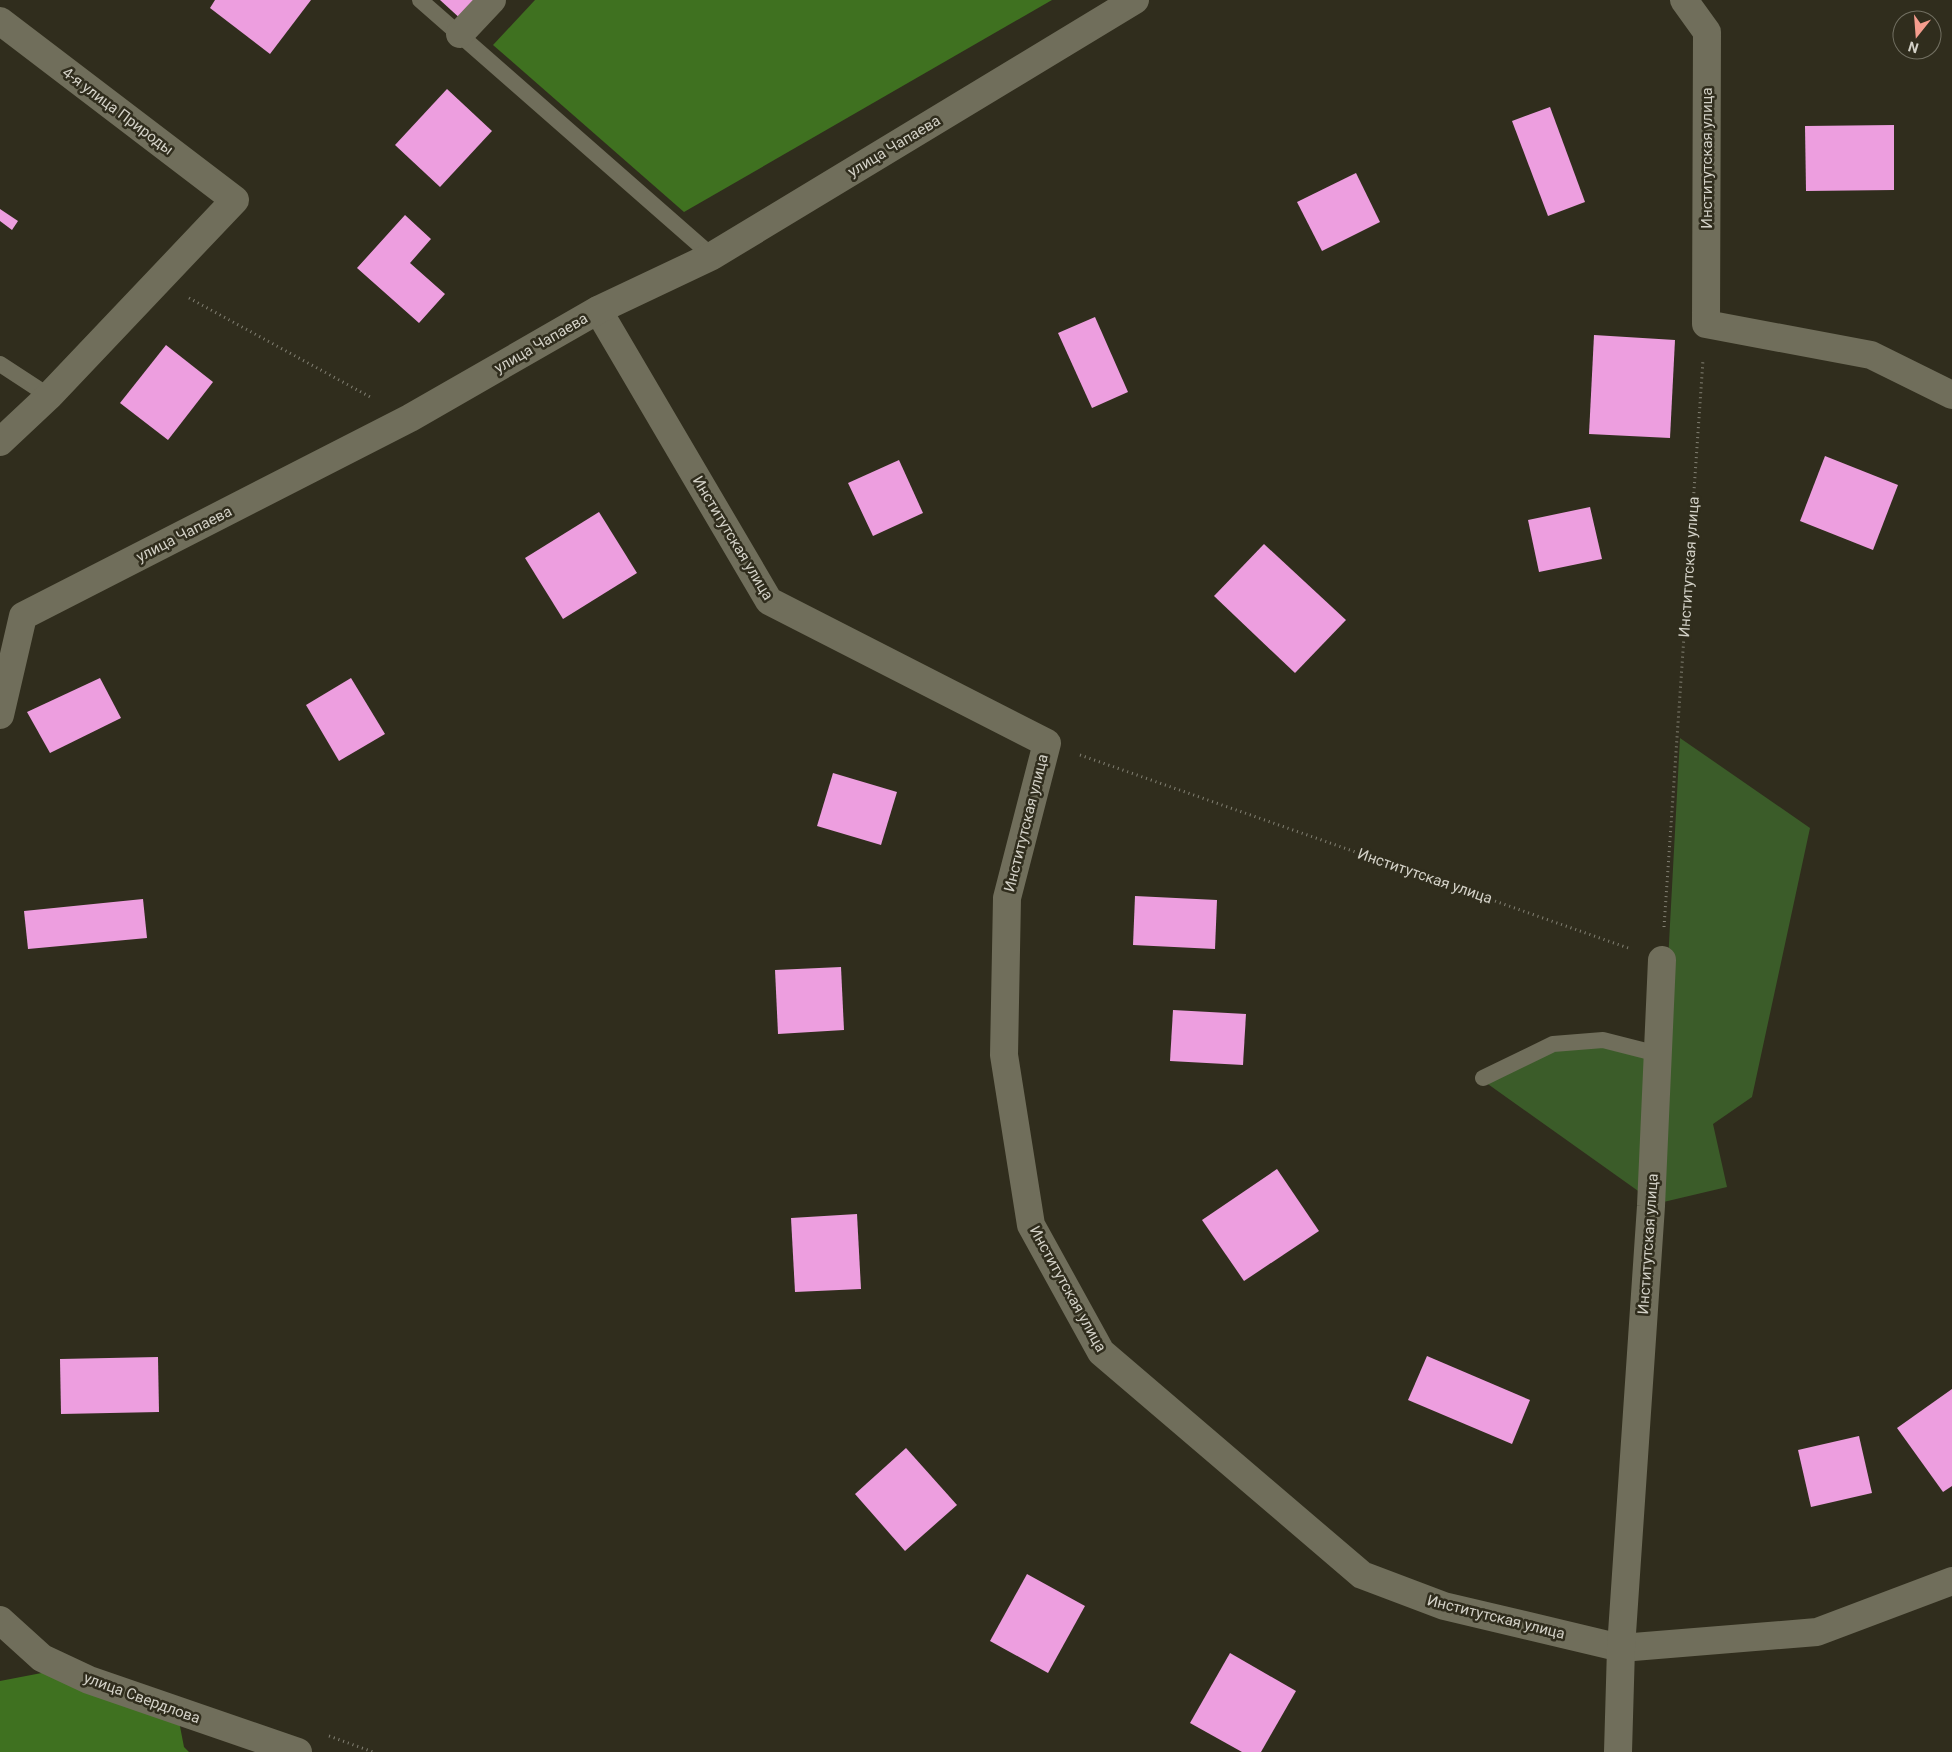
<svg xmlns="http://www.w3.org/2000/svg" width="1952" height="1752" viewBox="0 0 1952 1752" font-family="Roboto,sans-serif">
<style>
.green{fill:#3b5c29}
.forest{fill:#3f7120}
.building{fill:#ed9edf}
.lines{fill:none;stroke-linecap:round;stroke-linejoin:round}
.path{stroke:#838174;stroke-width:3;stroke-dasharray:1 4;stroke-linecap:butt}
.service{stroke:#706e5b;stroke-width:16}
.minor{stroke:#706e5b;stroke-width:28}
.tertiary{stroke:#706e5b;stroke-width:28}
.labels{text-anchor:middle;stroke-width:5;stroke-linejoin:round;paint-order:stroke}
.street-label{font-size:15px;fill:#d3d1c7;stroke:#302d1d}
</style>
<rect width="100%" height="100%" fill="#302d1d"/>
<g class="green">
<polygon points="1680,738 1810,828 1752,1097 1713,1124 1727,1187 1655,1204"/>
<polygon points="1604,1044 1654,1057 1648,1198 1485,1082 1551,1049"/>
</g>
<g class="forest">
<polygon points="535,0 1052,0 684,212 493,45"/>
<polygon points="78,1666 176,1706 184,1747 189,1752 0,1752 0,1681"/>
</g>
<g class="building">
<polygon points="215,0 311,0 270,54 210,8"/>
<polygon points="440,0 482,0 463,21"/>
<polygon points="447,89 492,131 440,187 395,145"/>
<polygon points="1550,107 1585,202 1548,216 1512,121"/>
<polygon points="1894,125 1894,190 1806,191 1805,126"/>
<polygon points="1356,173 1380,222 1322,251 1297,202"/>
<polygon points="0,209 18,221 12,230 0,221"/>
<polygon points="405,215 431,239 410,263 445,294 419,323 357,268"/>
<polygon points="1095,317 1128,392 1092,408 1058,333"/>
<polygon points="1594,335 1675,340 1670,438 1589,434"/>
<polygon points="166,345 213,382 168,440 120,403"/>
<polygon points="1825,456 1898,485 1873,550 1800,521"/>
<polygon points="899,460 923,513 873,536 848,483"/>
<polygon points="1590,507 1602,559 1539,572 1528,520"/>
<polygon points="599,512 637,573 563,619 525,558"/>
<polygon points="1264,544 1346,620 1295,673 1214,596"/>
<polygon points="100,678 121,718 50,753 27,712"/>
<polygon points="351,678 385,734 339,761 306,705"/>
<polygon points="833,773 897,792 881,845 817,826"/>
<polygon points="1135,896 1217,900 1215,949 1133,945"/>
<polygon points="143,899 147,938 28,949 24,911"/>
<polygon points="841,967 844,1030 778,1034 775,970"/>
<polygon points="1173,1010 1246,1014 1243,1065 1170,1061"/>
<polygon points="1277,1169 1319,1231 1244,1281 1202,1220"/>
<polygon points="857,1214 861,1289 795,1292 791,1218"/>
<polygon points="1427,1356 1530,1400 1512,1444 1408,1400"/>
<polygon points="158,1357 159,1412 61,1414 60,1359"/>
<polygon points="1952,1389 1952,1486 1943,1492 1897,1428"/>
<polygon points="1859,1436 1872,1493 1811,1507 1798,1450"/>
<polygon points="906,1448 957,1505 905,1551 855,1494"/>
<polygon points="1027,1574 1085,1606 1048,1673 990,1641"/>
<polygon points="1230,1653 1296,1691 1261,1752 1242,1752 1190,1723"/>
</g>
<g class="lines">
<g class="path">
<polyline points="189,298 372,398"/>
<polyline points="1080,755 1631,949"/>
<polyline points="1664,927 1703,360"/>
<polyline points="329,1736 373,1752"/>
</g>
<g class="service">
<polyline points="420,0 712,256"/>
<polyline points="0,364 49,396"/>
<polyline points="1483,1078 1553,1044 1603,1040 1658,1054"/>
</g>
<g class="minor">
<polyline points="1684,0 1707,32 1706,324 1871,355 1952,395"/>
<polyline points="0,21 235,200 49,396 0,442"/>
<polyline points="460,34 492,0"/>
<polyline points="598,310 769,601 1047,743 1007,898 1004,1055 1031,1225 1101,1352 1362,1575 1444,1606 1621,1648 1817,1632 1952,1581"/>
<polyline points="0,715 23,616 410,418 598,310 712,256 1135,0"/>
<polyline points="1618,1752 1621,1648 1651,1206 1662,960"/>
</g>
<polyline class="tertiary" points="0,1620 42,1658 89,1680 298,1752"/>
</g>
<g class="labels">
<g class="street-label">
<text transform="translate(118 111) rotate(37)" y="5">4-я улица Природы</text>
<text transform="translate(894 146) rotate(-31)" y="5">улица Чапаева</text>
<text transform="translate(1707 158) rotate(-90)" y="5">Институтская улица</text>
<text transform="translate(541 343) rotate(-30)" y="5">улица Чапаева</text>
<text transform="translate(184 534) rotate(-27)" y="5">улица Чапаева</text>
<text transform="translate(733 538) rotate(59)" y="5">Институтская улица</text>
<text transform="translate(1689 567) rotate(-86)" y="5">Институтская улица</text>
<text transform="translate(1026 823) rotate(-76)" y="5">Институтская улица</text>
<text transform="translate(1425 876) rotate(19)" y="5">Институтская улица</text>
<text transform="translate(1648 1244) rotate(-86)" y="5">Институтская улица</text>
<text transform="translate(1068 1289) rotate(61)" y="5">Институтская улица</text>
<text transform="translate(1496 1617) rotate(14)" y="5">Институтская улица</text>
<text transform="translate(142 1698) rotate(20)" y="5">улица Свердлова</text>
</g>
</g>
<g transform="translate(1917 35) rotate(197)"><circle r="24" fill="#302d1d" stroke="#716f61"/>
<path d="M0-4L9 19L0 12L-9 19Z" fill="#f59d8e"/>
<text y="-8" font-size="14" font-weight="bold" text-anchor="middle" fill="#d3d1c7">N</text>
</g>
</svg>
